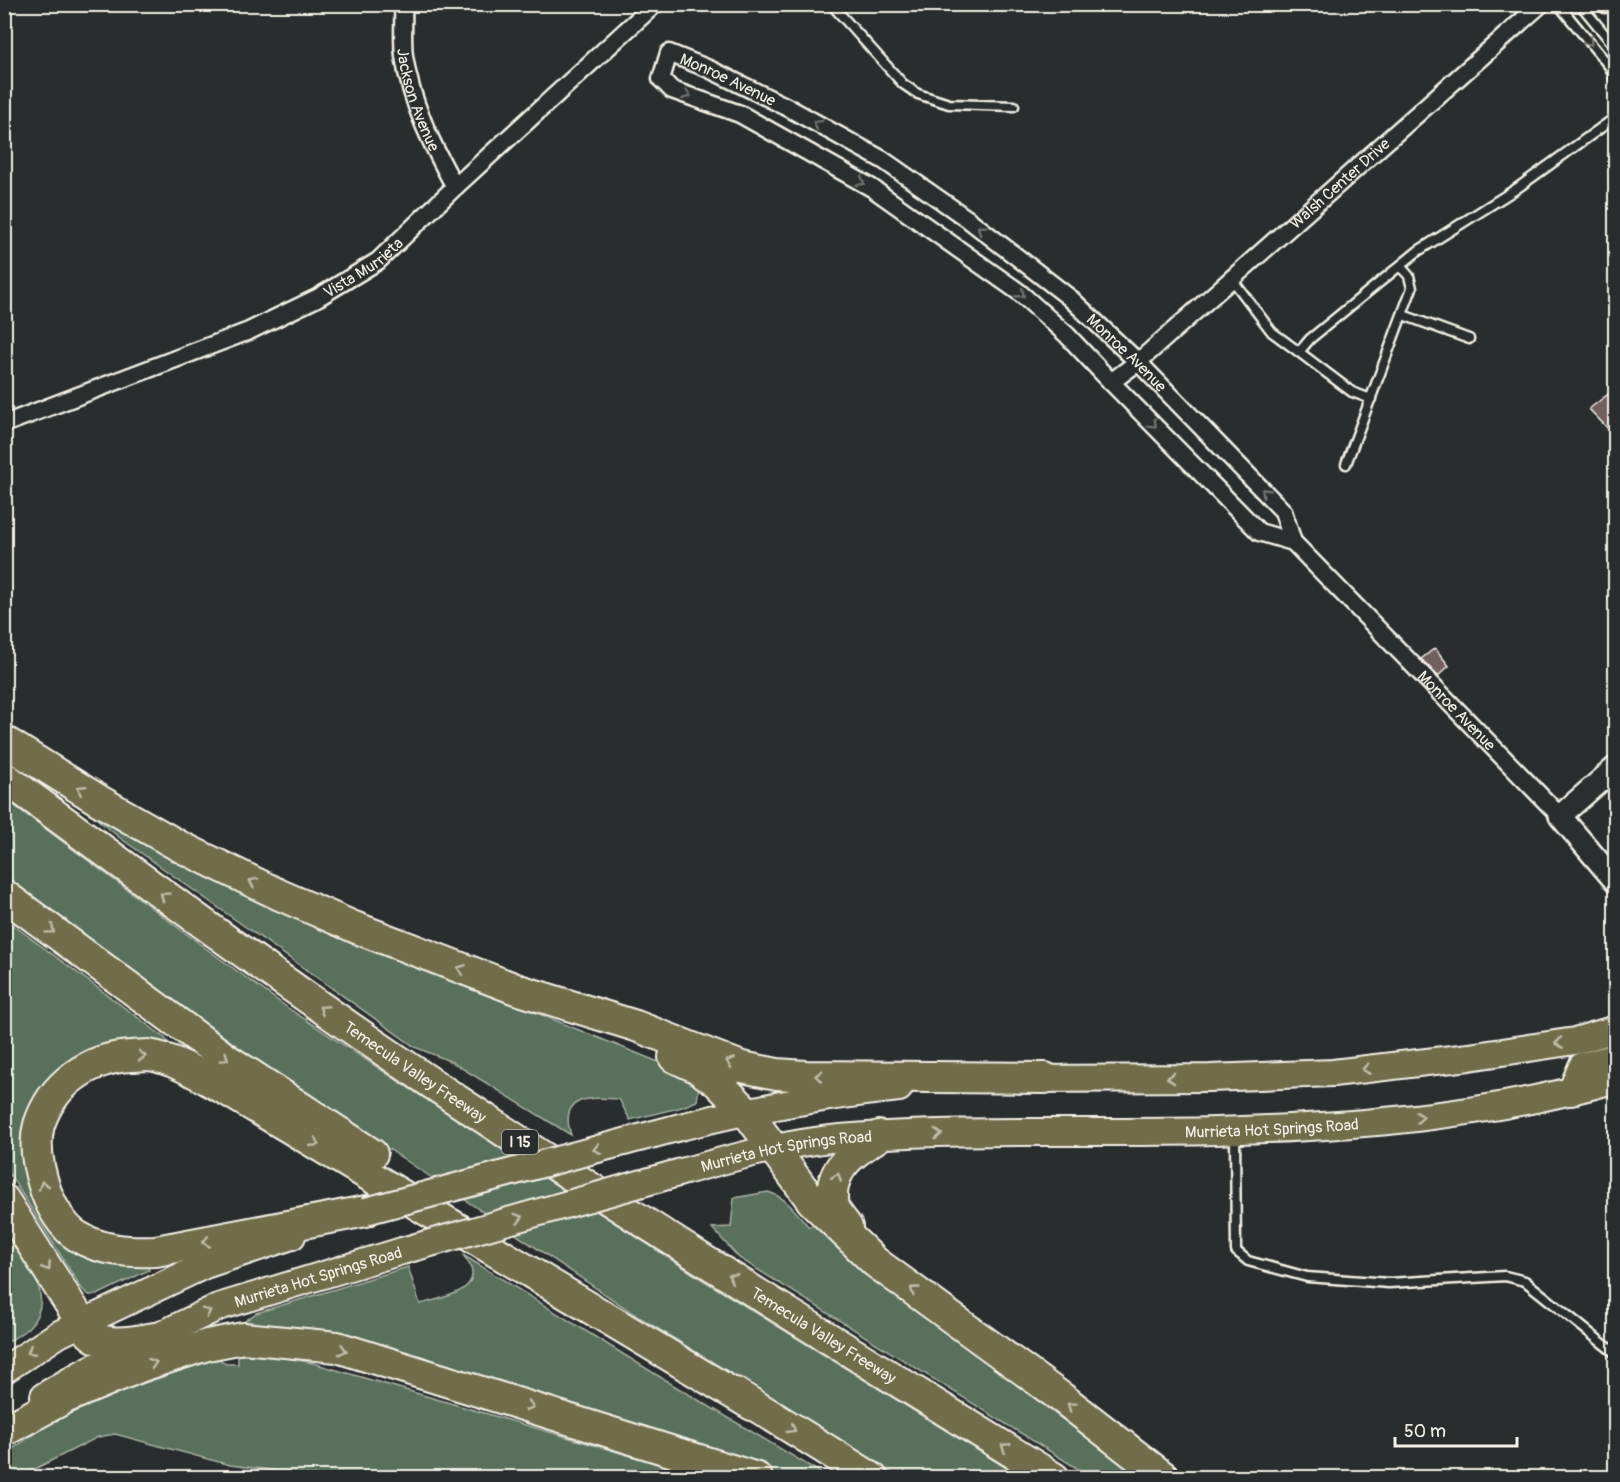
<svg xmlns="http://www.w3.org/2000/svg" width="1620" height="1482" viewBox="0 0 1620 1482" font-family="Pangolin,sans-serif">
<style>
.green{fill:#59705c;stroke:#a6b0a2;stroke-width:1.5}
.building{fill:#725f5f;stroke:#f4f1e8;stroke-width:1.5}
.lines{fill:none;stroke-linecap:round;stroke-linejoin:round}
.service-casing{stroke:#f4f1e8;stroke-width:13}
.minor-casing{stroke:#f4f1e8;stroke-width:21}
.tertiary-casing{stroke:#f4f1e8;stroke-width:26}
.primary-casing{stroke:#f4f1e8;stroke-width:30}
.motorway-casing{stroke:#f4f1e8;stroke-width:34}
.service{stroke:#2a2d2e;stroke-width:8}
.minor{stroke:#2a2d2e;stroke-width:16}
.tertiary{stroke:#2a2d2e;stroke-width:21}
.primary{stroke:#716d4b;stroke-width:26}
.motorway{stroke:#716d4b;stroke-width:30}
.primary-bridge-casing{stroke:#f4f1e8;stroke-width:30;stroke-linecap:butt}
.primary-bridge{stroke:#716d4b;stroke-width:26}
.oneway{stroke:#71726f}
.oneway2{stroke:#c0bca9}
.labels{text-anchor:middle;stroke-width:4.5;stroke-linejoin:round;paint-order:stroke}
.shield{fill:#2a2d2e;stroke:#b7b6b0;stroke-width:1.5}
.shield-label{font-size:15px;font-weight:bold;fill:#f4f1e8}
.street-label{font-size:16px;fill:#f4f1e8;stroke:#2a2d2e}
</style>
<rect width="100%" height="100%" fill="#2a2d2e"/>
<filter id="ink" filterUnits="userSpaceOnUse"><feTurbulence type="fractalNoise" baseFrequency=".0167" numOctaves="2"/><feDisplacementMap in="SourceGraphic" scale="12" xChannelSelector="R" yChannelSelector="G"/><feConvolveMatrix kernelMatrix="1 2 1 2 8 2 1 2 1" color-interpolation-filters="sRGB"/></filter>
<g filter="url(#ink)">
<g class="green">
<polygon points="4,798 204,947 288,1008 372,1064 698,1277 1021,1477 898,1477 636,1315 462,1198 266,1067 5,878"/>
<path d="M92,811L420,966L661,1063L699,1086L697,1101L682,1107L630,1120L619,1099C591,1097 558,1095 571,1135L452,1062L415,1047L120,838L92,815Z"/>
<polygon points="5,919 164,1037 168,1042 166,1047 75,1063 34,1190 145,1262 149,1270 97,1295 89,1295 82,1289 5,1167"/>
<path d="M768,1192C786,1197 796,1212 808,1226H818L838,1248L935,1324L1140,1477H1091L739,1258L712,1228L731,1227L734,1198Z"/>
<path d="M4,1230C23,1258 60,1296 28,1328C21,1334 12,1339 5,1344Z"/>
<path d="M463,1255L673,1385L828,1477H776L541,1404L237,1327L256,1313L408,1267L420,1304C444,1298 492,1289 463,1255Z"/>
<polygon points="238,1355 278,1356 313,1363 703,1477 326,1477 230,1465 115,1434 98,1437 19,1477 5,1477 4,1455 44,1427 84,1404 208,1361 220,1359 226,1364 238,1364"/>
</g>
<g class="building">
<polygon points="1616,388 1616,437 1589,409"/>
<polygon points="1435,648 1449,666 1438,676 1421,659"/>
</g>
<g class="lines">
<defs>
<g id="service">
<polyline points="831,4 903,84 918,94 949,104 1014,106"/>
<polyline points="1558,4 1610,67 1616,82"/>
<polyline points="1580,4 1616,48"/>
<polyline points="1605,8 1610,4"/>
<polyline points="1231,278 1272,332 1299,352 1310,339 1418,251 1516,189 1616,117"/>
<polyline points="1403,315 1469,339"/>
<polyline points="1299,352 1352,392 1371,399"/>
<polyline points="1346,464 1412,288 1409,276 1400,266"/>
<polyline points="1235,1134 1236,1251 1248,1261 1307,1277 1389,1283 1505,1276 1525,1281 1616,1354"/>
</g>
<g id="minor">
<path id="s1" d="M403,4C404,21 402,39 404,56C411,103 432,145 455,187"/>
<path id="s2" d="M1111,382L1138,362L1541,4"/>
<path id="s3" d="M4,424L249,331L317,298L378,261L455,187L655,4"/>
<path id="s4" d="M1293,542L1259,532L1111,382L1067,335L1019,292L872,188L740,114L672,90L661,79L669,53L709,69L787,107L883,160L969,220L1070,298L1138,362L1283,511L1293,542L1560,816"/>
</g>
<polyline id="tertiary" points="1616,767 1560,816 1616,882"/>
<g id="primary">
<polyline points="1026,1079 1210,1078 1333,1073 1469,1057 1575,1041 1616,1029"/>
<polyline points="1571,1092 1582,1066 1616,1057"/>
<path d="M654,1134C737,1111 813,1097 899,1088"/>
<path id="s5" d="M678,1173C731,1158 785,1143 840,1138C965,1128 1091,1134 1216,1131C1350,1127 1486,1117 1616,1079"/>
<polyline points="4,1370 59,1334 205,1265 292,1236"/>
<path id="s6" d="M44,1396L83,1373L218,1307L402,1251"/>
</g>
<g id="motorway">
<polyline points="4,741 100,801 179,846 280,895 354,927 516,989 636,1026 742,1067 777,1074 806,1076 1045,1078"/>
<path id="s7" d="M4,777C159,892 314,1006 475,1112C665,1239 860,1357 1054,1478"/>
<polyline points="4,895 228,1060 372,1154"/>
<polyline points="674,1057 696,1067 717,1082 746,1111 812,1201 875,1262 1062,1398 1165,1478"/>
<path d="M4,1200L82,1323C85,1327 88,1332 92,1335C108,1348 136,1341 154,1338"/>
<path d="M366,1211L156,1251C129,1252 101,1251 77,1236C63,1227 52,1208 46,1192C39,1171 33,1147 39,1125C52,1084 89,1058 131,1056C137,1056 143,1055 149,1055C176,1059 204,1078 228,1091L752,1405"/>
<path d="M847,1227C843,1221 836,1214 833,1207C832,1203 832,1197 832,1193C834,1164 857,1150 879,1136"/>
<polyline points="735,1393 872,1478"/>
<polyline points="4,1431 65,1398 142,1366 207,1345 243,1338 337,1347 757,1478"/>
</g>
</defs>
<use href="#service" class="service-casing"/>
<use href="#minor" class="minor-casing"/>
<use href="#tertiary" class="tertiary-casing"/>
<use href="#primary" class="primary-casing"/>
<use href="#motorway" class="motorway-casing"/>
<use href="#service" class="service"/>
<use href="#minor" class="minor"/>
<use href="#tertiary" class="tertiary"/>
<use href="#primary" class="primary"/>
<use href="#motorway" class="motorway"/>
<defs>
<g id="primary-bridge">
<polyline points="366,1211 654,1134"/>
<polyline points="402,1251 678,1173"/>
</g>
</defs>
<use href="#primary-bridge" class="primary-bridge-casing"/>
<use href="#primary-bridge" class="primary-bridge"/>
</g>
<defs><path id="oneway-chevron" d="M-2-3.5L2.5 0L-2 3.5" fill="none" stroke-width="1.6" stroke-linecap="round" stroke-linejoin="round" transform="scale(1.5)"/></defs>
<g class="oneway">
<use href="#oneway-chevron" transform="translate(1589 42) rotate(50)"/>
<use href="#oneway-chevron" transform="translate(687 95) rotate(20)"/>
<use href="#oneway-chevron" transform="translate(817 124) rotate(-151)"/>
<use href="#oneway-chevron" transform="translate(861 182) rotate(29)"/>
<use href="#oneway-chevron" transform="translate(981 229) rotate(-143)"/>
<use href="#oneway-chevron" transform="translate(1021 294) rotate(39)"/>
<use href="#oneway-chevron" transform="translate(1153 424) rotate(45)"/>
<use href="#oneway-chevron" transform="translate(1265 492) rotate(-134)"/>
</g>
<g class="oneway2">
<use href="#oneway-chevron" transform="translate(81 789) rotate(-148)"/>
<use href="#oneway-chevron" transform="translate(253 882) rotate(-154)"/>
<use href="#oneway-chevron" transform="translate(164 896) rotate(-143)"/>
<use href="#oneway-chevron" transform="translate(51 930) rotate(37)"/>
<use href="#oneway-chevron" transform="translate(461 969) rotate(-160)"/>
<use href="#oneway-chevron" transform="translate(323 1009) rotate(-146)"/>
<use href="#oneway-chevron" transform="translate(1559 1043) rotate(171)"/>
<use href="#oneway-chevron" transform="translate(142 1056) rotate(1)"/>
<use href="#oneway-chevron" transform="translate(225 1058) rotate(35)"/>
<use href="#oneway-chevron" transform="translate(730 1062) rotate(-159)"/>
<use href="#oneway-chevron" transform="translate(1366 1069) rotate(173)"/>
<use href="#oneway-chevron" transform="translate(819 1076) rotate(-179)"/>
<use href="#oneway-chevron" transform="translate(1171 1078) rotate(180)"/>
<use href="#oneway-chevron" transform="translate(1420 1117) rotate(-7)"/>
<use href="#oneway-chevron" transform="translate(938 1134) rotate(-2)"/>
<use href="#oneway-chevron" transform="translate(315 1143) rotate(31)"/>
<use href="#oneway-chevron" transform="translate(597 1149) rotate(165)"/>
<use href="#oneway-chevron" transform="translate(837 1177) rotate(-69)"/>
<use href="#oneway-chevron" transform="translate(43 1185) rotate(-109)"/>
<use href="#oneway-chevron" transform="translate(519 1218) rotate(-16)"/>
<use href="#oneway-chevron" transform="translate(206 1242) rotate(169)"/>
<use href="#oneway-chevron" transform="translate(47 1267) rotate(58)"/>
<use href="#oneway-chevron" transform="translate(732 1277) rotate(-148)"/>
<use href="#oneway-chevron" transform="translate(914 1290) rotate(-144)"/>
<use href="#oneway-chevron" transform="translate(207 1312) rotate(-26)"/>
<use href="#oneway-chevron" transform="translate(343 1350) rotate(15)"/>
<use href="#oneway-chevron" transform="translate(31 1351) rotate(148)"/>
<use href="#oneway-chevron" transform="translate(153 1363) rotate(-18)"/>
<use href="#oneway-chevron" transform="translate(530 1406) rotate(17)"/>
<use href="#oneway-chevron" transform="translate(1071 1406) rotate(-143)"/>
<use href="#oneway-chevron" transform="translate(792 1429) rotate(31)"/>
<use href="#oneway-chevron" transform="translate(1005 1447) rotate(-148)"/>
</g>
</g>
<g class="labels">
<rect class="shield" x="502" y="1130" width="36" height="24" rx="4.5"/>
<g class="shield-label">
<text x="520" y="1147">I 15</text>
</g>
<g class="street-label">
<text dy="6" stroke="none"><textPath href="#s4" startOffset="886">Monroe Avenue</textPath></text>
<text dy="6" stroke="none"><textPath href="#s1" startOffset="98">Jackson Avenue</textPath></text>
<text dy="6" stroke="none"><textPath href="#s2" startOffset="303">Walsh Center Drive</textPath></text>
<text dy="6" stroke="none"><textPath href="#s3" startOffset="393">Vista Murrieta</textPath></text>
<text dy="6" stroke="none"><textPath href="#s4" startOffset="1372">Monroe Avenue</textPath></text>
<text dy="6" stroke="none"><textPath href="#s4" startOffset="1862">Monroe Avenue</textPath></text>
<text dy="6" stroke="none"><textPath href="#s7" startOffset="506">Temecula Valley Freeway</textPath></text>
<text dy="6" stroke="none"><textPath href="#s5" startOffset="598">Murrieta Hot Springs Road</textPath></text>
<text dy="6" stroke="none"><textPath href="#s5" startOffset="111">Murrieta Hot Springs Road</textPath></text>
<text dy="6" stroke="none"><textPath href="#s6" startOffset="300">Murrieta Hot Springs Road</textPath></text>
<text dy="6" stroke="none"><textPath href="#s7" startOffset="992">Temecula Valley Freeway</textPath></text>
</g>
</g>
<rect width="1620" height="1482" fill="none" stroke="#2a2d2e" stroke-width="24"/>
<rect x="12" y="12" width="1596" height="1458" fill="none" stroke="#f4f1e8" stroke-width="2" filter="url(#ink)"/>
<path d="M1395 1437v9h122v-9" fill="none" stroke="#f4f1e8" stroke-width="3"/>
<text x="1404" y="1437" font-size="18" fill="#f4f1e8" stroke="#2a2d2e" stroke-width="4.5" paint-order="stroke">50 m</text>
</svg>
